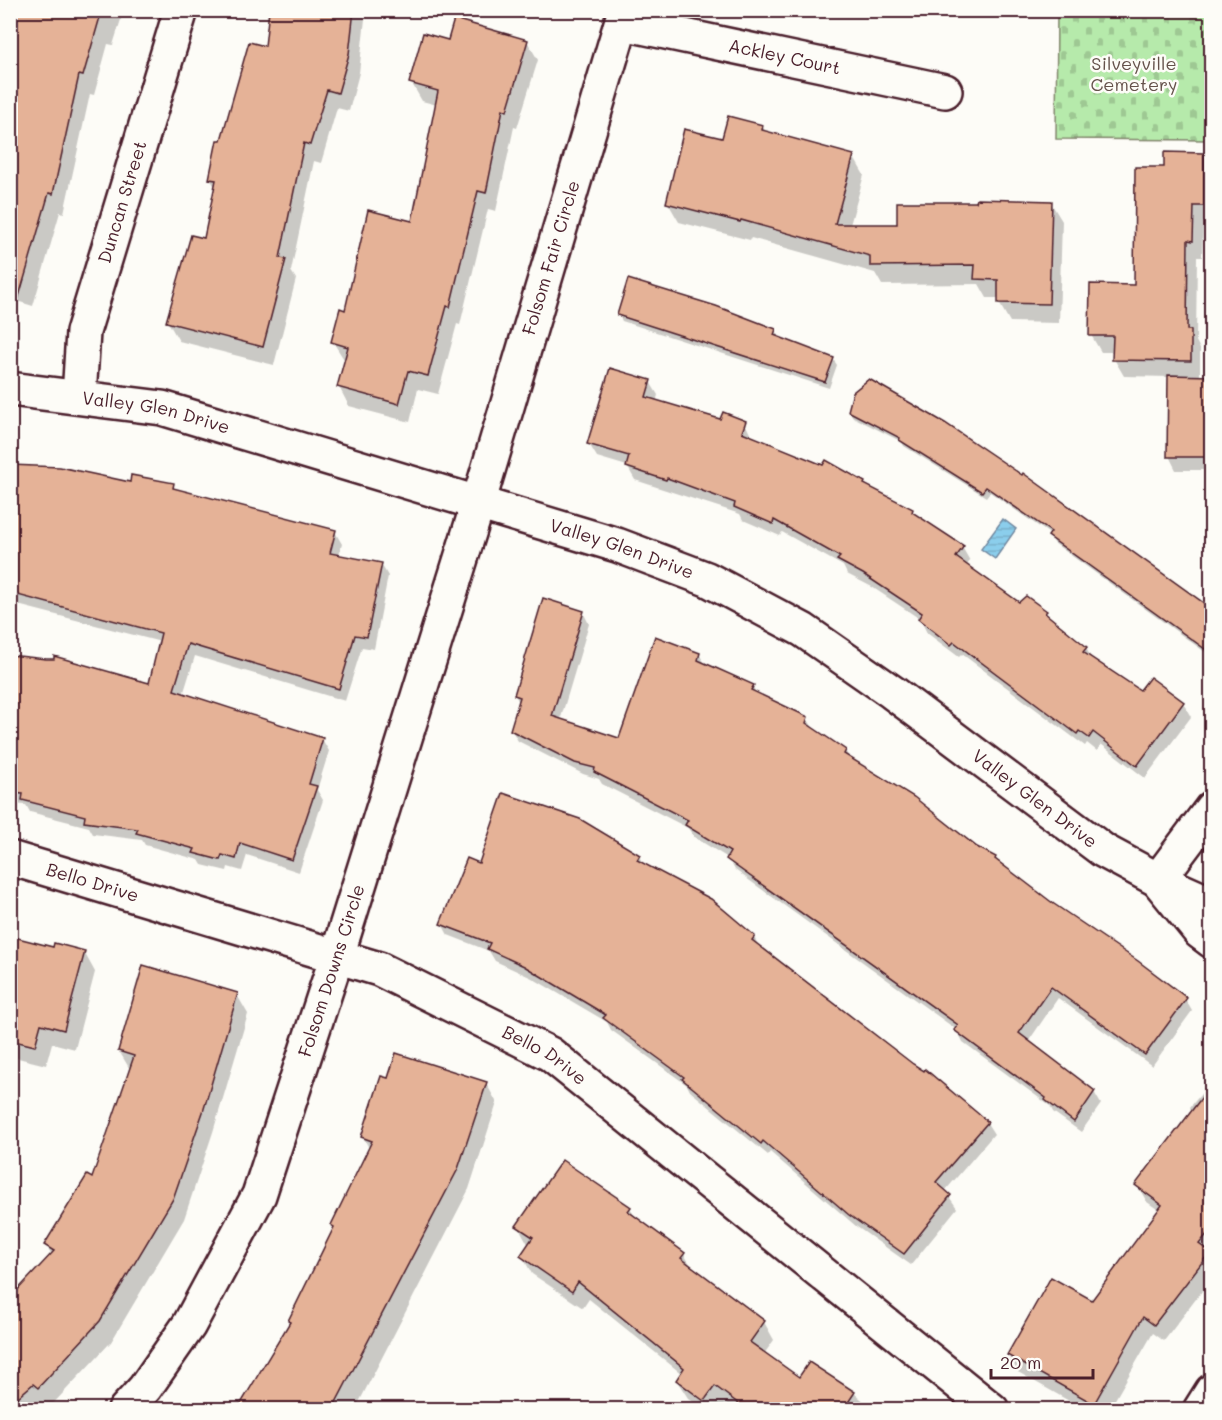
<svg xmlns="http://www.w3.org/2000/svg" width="1222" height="1420" viewBox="0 0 1222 1420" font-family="Mali,sans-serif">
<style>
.cemetery{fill:url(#cemetery-stones);stroke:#80846b;stroke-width:1.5}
.water{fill:url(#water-rules);stroke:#71889f;stroke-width:1.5}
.shadow{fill:#0003}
.building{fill:#e5b297;stroke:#4a1f2b;stroke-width:1.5}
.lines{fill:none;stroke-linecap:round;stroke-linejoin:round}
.street-casing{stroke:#4a1f2b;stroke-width:38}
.street{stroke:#fdfcf7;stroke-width:33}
.labels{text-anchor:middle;stroke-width:5;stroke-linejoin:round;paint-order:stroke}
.street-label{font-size:18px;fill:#4a1f2b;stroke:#fdfcf7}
.park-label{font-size:18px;fill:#65524b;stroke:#fdfcf7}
</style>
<defs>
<pattern id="cemetery-stones" width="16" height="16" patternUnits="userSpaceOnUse" patternTransform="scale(1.5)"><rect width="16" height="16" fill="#b6eaab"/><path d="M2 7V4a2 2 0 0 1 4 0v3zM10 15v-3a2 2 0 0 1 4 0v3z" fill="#9ec893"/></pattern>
<pattern id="water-rules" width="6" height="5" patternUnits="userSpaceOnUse" patternTransform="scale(1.5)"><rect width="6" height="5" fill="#8bceec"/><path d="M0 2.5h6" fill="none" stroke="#79b0cb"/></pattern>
</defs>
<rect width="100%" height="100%" fill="#fdfcf7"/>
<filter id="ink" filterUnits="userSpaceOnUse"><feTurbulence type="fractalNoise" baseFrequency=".0167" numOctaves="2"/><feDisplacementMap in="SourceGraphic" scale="12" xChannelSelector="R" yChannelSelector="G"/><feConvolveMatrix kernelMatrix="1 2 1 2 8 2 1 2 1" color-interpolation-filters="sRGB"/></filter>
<g filter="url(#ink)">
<polygon class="cemetery" points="1057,11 1211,11 1211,140 1056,139"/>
<polygon class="water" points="1003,519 1016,529 995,559 981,549"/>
<g class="shadow">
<polygon points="17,10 124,10 113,45 108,44 94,95 90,94 64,213 60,212 33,306 10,299 10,85"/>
<polygon points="270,10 366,10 359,73 349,111 337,108 321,163 314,161 291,271 296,279 274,365 179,341 168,322 205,240 216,188 210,179 222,142 266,48"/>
<polygon points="865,10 910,10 910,12"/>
<polygon points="527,41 538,60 517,128 514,127 496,211 488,209 460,325 457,324 438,394 418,389 410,422 349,406 339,387 345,361 333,342 346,312 413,222 437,105 422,101 411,82 449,42"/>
<polygon points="762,126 766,132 853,156 864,175 850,225 899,225 1051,203 1062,221 1059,323 1010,322 999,303 999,298 987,298 979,284 882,285 875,273 751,238 750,240 679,222 668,203 723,140"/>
<polygon points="1203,154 1212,169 1212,222 1203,222 1202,257 1197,257 1196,341 1200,349 1200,377 1212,377 1212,470 1176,470 1169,456 1170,377 1124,376 1114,359 1114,352 1101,352 1091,335 1135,286 1165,168"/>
<polygon points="619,315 775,331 779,337 833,359 837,365 829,388 622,321"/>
<polygon points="650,382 658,395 656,402 721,420 745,423 752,438 864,483 867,487 912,510 916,516 962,547 970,561 966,566 1019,604 1046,612 1049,618 1086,648 1093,661 1140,692 1150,679 1183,703 1191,717 1145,778 1101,744 1097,751 1087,743 1085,746 962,654 959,657 927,633 920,619 872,587 847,574 843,566 782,532 780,536 743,520 740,514 635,480 627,466 597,457 589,444"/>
<polygon points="849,411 1022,477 1024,475 1104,531 1212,611 1212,657 1054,543 1051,535 990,492 986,497 904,446 902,442 853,417"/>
<polygon points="10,466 131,484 173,485 176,491 335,532 342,544 339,555 381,564 388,576 374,649 362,647 345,701 195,656 183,695 322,739 329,751 317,790 323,800 299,872 247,855 242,871 228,867 227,871 202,865 199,860 145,845 142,840 93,834 89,827 30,812 26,805 10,804 10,656 150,685 161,642 10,603"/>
<polygon points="583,612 589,624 560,721 620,740 699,654 706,665 753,687 757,695 807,718 815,731 845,751 851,760 976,848 995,858 1053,905 1185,999 1192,1011 1152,1066 1058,998 1028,1042 1094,1092 1101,1104 1081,1132 1053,1112 1050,1106 963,1042 957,1030 735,870 728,858 694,837 688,828 602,784 599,779 583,774 518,741 511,729 519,702 515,695"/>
<polygon points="639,856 644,866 754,937 760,949 987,1123 994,1134 945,1191 957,1208 911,1265 857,1227 770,1152 768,1155 690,1091 687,1085 611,1030 607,1022 532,978 495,961 489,951 448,935 442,924 480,865"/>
<polygon points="10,937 55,949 84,952 95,972 75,1049 52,1043 46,1065 10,1056"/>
<polygon points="237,995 248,1014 213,1132 184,1219 111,1342 50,1407 45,1403 38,1410 10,1410 10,1300 52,1255 46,1245 93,1180 131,1071 119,1051"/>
<polygon points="389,1080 486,1083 497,1103 469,1189 355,1410 237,1410 291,1324 289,1321 370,1150 363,1137"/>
<polygon points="1212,1081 1212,1278 1164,1341 1153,1333 1109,1410 1085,1410 1018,1372 1008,1355 1092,1302 1160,1211 1147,1202 1137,1185 1192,1112 1190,1107"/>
<polygon points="630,1208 636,1219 684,1254 693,1269 764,1322 774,1340 764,1354 799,1379 854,1393 874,1410 734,1410 726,1403 721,1410 703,1410 688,1398 677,1381 682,1374 589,1299 583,1308 532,1274 522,1256 528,1244 518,1226"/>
</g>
<g class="building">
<polygon points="15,10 102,10 83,76 79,75 53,194 49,193 18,300 10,299 10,27"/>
<polygon points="269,10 354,10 349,54 338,93 327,90 310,145 304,143 280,258 286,259 263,347 166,322 191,235 204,238 216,180 209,179 217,140 221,140 249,42 265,46"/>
<polygon points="454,19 528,40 507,111 503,109 486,193 478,191 450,307 447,306 428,376 408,371 399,404 337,387 348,347 331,342 340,308 345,310 368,210 412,221 438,91 409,83 423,33 448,40"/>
<polygon points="728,116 763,125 762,130 854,155 835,224 897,224 897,202 976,202 977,199 1052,201 1049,304 998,303 998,280 974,279 975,265 870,266 870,256 741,220 740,222 666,203 684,129 722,138"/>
<polygon points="1164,152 1204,153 1204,206 1194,206 1193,241 1188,240 1187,330 1191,330 1191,361 1112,360 1113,336 1089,336 1090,284 1134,285 1135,167 1164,167"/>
<polygon points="628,279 716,306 776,329 774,335 834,358 825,382 617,315"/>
<polygon points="610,368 651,380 646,397 720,419 723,412 746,421 742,432 823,465 826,460 865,482 864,484 913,509 912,512 964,546 956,557 1019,602 1026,596 1047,611 1045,613 1087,647 1083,652 1140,690 1150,677 1184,702 1137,766 1093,732 1089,738 1079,731 1077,734 954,642 951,645 918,619 922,613 863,574 837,560 840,557 774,520 773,524 734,507 735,503 667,478 666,480 626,467 629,456 587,444"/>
<polygon points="1168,375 1212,376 1212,457 1167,457"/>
<polygon points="869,379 945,423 1022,475 1023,473 1212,609 1212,654 1048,536 1051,532 986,487 982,492 899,440 900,438 848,411 853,392"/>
<polygon points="10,465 60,467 130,482 131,475 174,483 173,488 336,530 330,553 382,563 367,637 355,635 339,689 188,644 174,690 323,738 309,784 317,786 292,860 240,843 236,859 222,855 220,860 193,853 195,849 136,833 138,829 84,822 85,816 22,800 23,794 10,793 10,655 46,659 54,659 54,656 149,683 161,633 10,593"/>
<polygon points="543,598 584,611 552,716 619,738 655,636 700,653 698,660 754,685 751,690 808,717 806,723 846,750 844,754 914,797 977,847 996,857 995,859 1054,904 1138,961 1187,998 1145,1055 1051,987 1019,1033 1095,1091 1074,1122 1045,1100 1046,1098 954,1030 958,1025 726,859 730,852 685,825 688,820 594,772 595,768 575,763 510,730 520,697 514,695"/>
<polygon points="503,793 580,819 640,855 637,860 711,899 755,936 752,940 913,1064 924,1071 925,1069 988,1122 936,1182 951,1195 904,1254 849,1215 763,1141 761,1144 682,1079 684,1077 603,1018 606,1015 524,966 487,949 490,943 440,924 467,858 479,863"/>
<polygon points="10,936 53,947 54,943 85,951 64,1030 41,1024 35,1046 10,1040"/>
<polygon points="143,965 238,993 203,1112 173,1199 100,1321 38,1388 33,1384 10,1404 10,1298 54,1251 44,1245 87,1175 92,1178 134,1056 118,1051"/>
<polygon points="396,1053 487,1082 458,1169 332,1410 237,1410 290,1322 288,1321 334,1227 331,1225 372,1141 361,1137 381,1076 388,1078"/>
<polygon points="1212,1084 1212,1228 1199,1244 1210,1252 1154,1325 1143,1317 1094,1404 1007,1355 1051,1277 1092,1300 1162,1205 1135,1185"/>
<polygon points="562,1160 631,1207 628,1211 685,1253 681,1258 765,1321 750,1342 799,1377 809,1362 855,1392 843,1410 747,1410 715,1386 704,1401 676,1380 684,1368 578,1282 572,1292 520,1256 533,1237 516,1226"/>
</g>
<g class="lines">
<defs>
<g id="street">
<path id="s1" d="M623,23L945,91"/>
<path id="s2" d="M10,389L162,408L617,545L707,579L803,630L892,692L1104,851L1158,880L1212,904"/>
<path id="s3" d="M79,397L83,332L181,10"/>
<path id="s4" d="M10,858L379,969L550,1054L992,1410"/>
<polyline points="1158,880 1212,808"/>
<polyline points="1161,884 1200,932 1212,941"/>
<path id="s5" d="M125,1410L145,1388L189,1325L259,1195L337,956L478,504L625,10"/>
<polyline points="1200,1410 1212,1391"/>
</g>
</defs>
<use href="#street" class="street-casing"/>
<use href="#street" class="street"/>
</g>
</g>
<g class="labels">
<g class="street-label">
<text dy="6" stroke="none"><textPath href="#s1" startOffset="165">Ackley Court</textPath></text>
<text dy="6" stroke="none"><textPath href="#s3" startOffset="201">Duncan Street</textPath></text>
<text dy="6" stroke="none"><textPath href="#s5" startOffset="1236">Folsom Fair Circle</textPath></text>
<text dy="6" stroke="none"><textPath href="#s2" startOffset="148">Valley Glen Drive</textPath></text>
<text dy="6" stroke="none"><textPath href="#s2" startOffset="634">Valley Glen Drive</textPath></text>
<text dy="6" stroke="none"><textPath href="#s2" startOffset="1120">Valley Glen Drive</textPath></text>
<text dy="6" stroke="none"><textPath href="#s4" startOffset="86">Bello Drive</textPath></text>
<text dy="6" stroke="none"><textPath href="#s5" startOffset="490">Folsom Downs Circle</textPath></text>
<text dy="6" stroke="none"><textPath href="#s4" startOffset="572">Bello Drive</textPath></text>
</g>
<g class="park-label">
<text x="1134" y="70">Silveyville<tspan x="1134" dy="21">Cemetery</tspan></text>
</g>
</g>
<rect width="1222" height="1420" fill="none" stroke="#fdfcf7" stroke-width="36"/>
<rect x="18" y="18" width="1186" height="1384" fill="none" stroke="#4a1f2b" stroke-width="2" filter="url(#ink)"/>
<path d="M991 1369v9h102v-9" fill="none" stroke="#4a1f2b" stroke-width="3"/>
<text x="1000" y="1369" font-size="18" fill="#4a1f2b" stroke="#fdfcf7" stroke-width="4.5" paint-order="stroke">20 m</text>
</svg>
